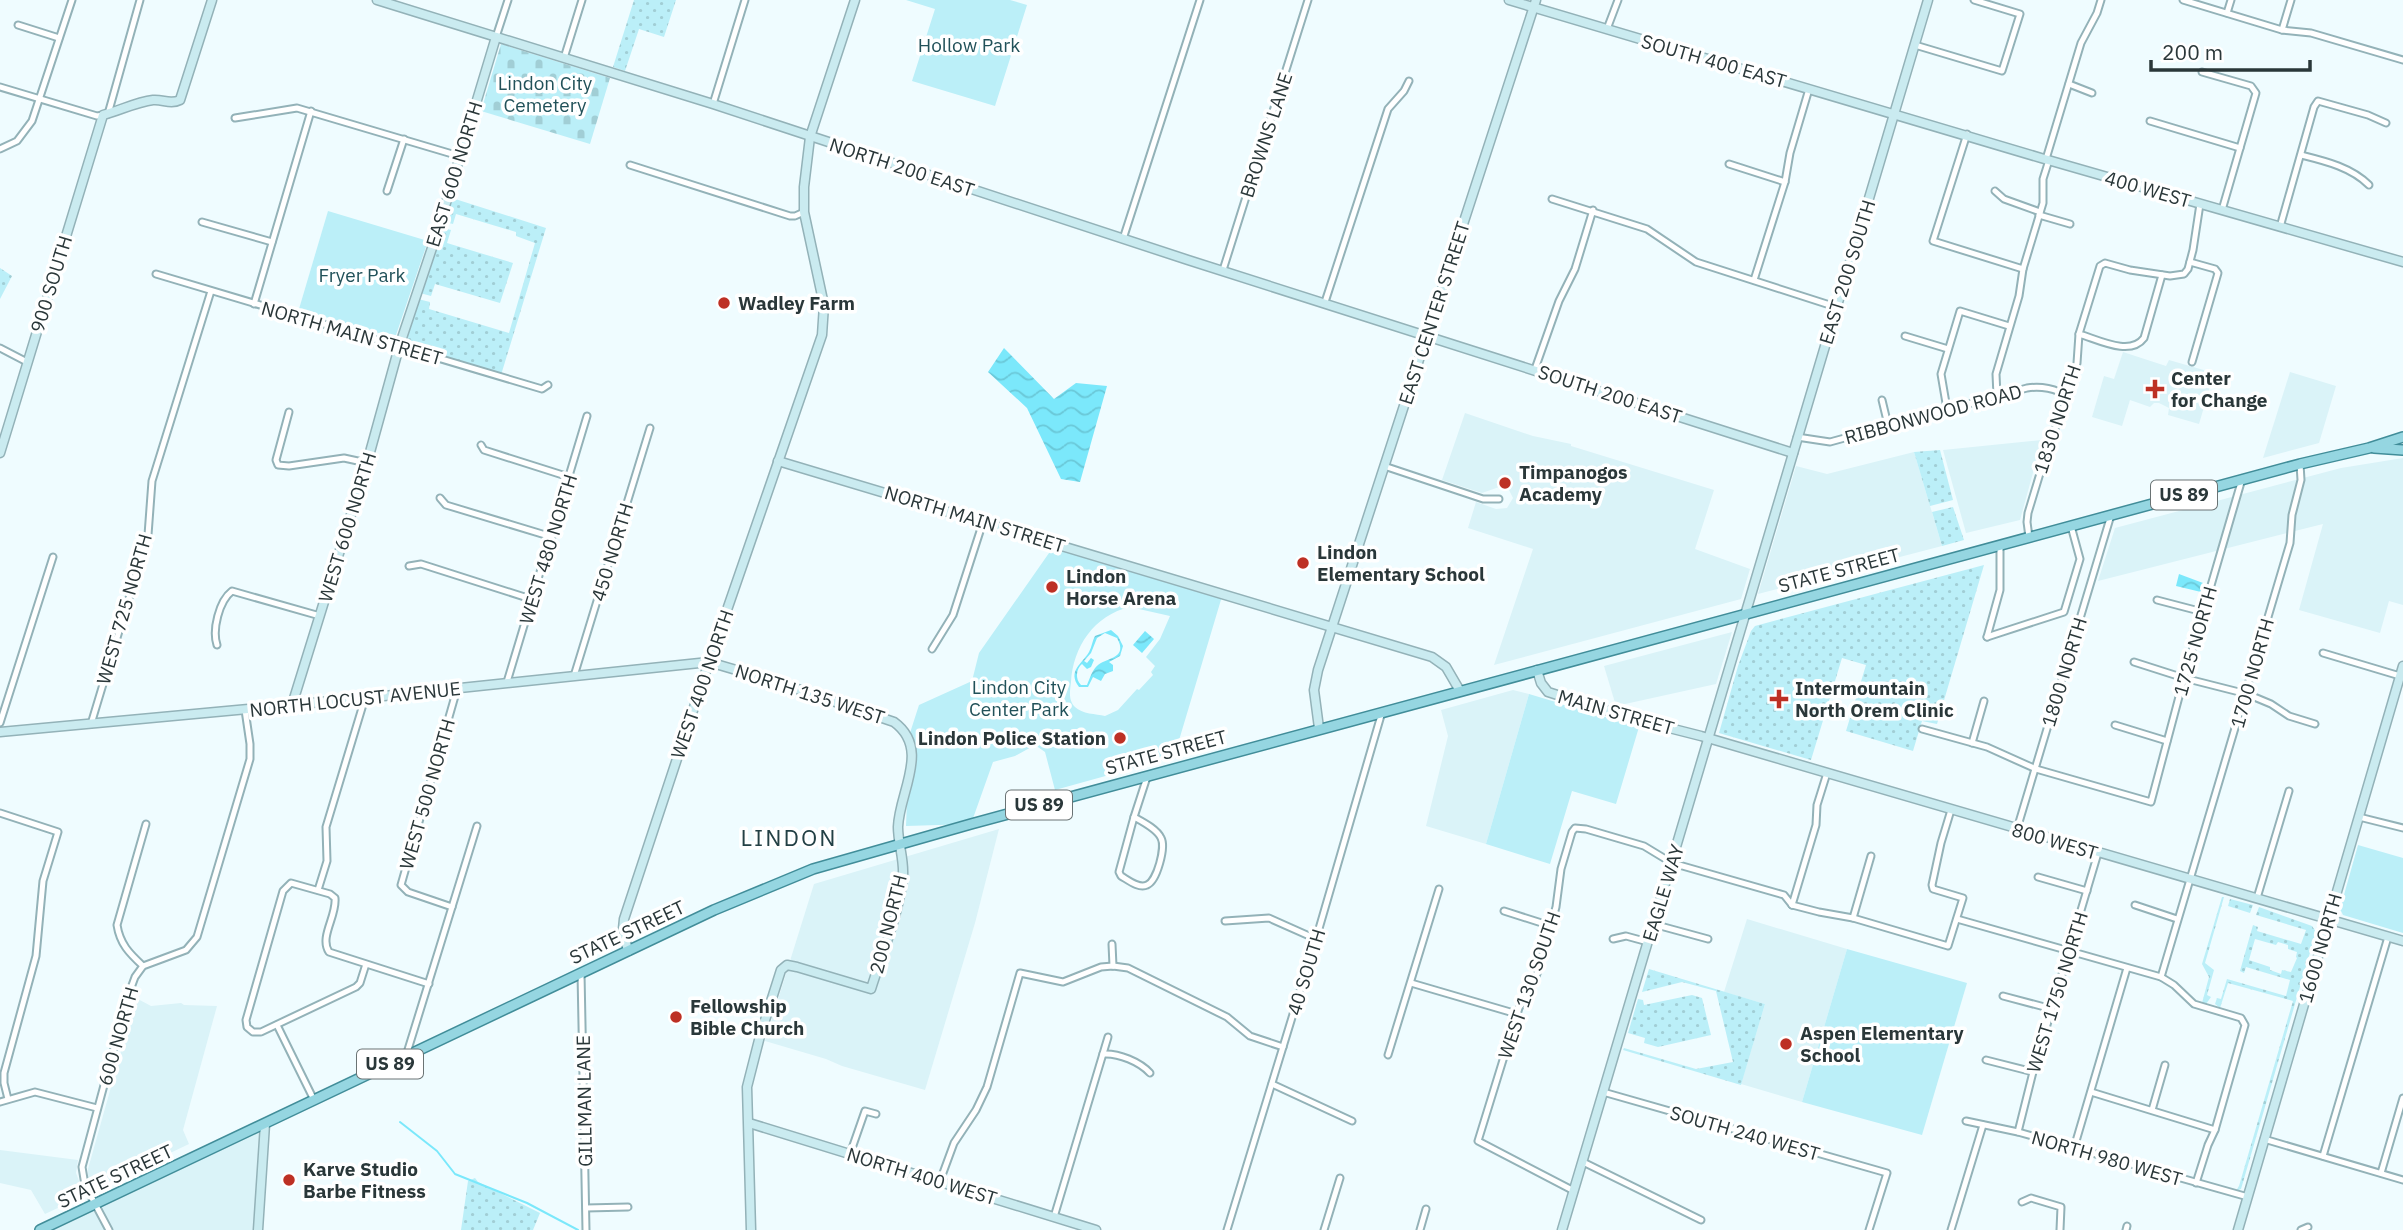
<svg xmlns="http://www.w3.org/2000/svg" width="2403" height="1230" viewBox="0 0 2403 1230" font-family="'IBM Plex Sans',sans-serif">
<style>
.built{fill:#daf3f8}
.grass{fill:url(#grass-dots);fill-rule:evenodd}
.cemetery{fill:url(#cemetery-stones)}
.park{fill:#bbeff8;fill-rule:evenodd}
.water{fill:url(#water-waves);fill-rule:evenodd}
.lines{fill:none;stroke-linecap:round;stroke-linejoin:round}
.stream{stroke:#7be8fb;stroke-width:2}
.street-casing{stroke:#93b2b8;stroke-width:9}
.secondary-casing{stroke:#93b2b8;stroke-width:11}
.primary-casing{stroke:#418d99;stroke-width:12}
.street{stroke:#fff;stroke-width:5}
.secondary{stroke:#caebf0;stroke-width:8}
.primary{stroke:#95d6e1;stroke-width:9}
.poi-dot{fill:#bd3024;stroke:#fff;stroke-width:2.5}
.labels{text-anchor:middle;stroke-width:7;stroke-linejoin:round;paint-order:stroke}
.shield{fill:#fff;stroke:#6a7374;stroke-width:2}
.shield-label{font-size:18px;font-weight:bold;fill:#2a3739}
.park-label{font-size:19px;fill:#215159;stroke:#fff}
.street-label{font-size:19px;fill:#2a3739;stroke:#fff}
.poi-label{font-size:19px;font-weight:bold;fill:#2a3739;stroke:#fff;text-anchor:start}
.quarter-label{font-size:23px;letter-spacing:2px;fill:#234045;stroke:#fff}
</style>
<defs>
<pattern id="grass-dots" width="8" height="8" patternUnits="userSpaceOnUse" patternTransform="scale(1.75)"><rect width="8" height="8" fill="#bbeff8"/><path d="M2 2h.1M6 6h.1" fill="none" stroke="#a1ced5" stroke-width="1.8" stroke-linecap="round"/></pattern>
<pattern id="cemetery-stones" width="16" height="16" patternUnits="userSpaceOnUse" patternTransform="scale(1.75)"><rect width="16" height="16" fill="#bbeff8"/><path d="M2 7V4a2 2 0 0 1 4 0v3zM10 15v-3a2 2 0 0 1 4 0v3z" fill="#a1ced5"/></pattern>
<pattern id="water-waves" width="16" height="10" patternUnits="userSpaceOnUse" patternTransform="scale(1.75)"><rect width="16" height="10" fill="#7be8fb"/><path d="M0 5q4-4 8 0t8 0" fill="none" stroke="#6ac8d8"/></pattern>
</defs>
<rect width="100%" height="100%" fill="#effcff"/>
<g class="built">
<polygon points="2123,352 2166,366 2169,360 2214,373 2199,424 2168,415 2169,408 2159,403 2154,403 2150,407 2130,400 2122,426 2092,417 2104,376 2114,379"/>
<polygon points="2290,372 2336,386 2319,443 2263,458"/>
<polygon points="1465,413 1533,436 1571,444 1571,446 1714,490 1695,549 1750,569 1741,599 1494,665 1533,549 1468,528 1476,502 1496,509 1507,508 1513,498 1508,488 1502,486 1482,493 1442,480"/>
<polygon points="2042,440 2020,520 1966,533 1943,450"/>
<polygon points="1914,452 1942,546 1758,594 1796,466 1827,474"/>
<polygon points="2403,458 2403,605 2389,601 2380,633 2299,610 2323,524 2098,581 2115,528 2341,468"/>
<polygon points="1732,632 1716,684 1616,706 1604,666"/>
<polygon points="1513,690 1529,694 1486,844 1426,826 1448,736 1441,710"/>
<polygon points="999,829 975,923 925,1090 842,1066 826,1059 765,1041 814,884"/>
<polygon points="1747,919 1847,949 1802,1102 1741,1084 1765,1004 1724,992"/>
<polygon points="136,998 151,1006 181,1003 184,1005 217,1006 183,1130 189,1144 97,1188 88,1181 88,1169"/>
<polygon points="265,1124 258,1230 47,1230"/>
<polygon points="0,1150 78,1160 76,1173 82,1189 79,1198 45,1214 31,1190 0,1183"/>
</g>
<g class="grass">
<polygon points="634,0 676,0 664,37 639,29 625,71 613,67"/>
<polygon points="452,198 546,228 501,375 408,348 410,343 407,339 418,299 430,302 429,309 509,333 535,243 516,236 516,232 456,214 453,224 445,222"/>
<polygon points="443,228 451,230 447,243 513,263 500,303 435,284 431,296 420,293"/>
<polygon points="0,268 12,276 0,299"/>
<polygon points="1940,450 1953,500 1930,506 1914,452"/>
<polygon points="1953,507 1964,540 1942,546 1932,512"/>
<polygon points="1984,565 1937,724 1922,721 1913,751 1846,731 1866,665 1842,658 1811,760 1719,733 1738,666 1751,631 1755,626"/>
<polygon points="2222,897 2224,897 2205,963 2214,970 2207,995 2211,997 2206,1004 2202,1003 2209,977 2202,964"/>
<polygon points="2230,899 2253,905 2250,913 2228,906"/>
<path d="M2259,907L2312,926L2316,932L2241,1189L2236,1191L2239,1186L2293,1001L2228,983L2220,1008L2215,1004L2217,998L2221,999L2227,979L2286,996L2290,980L2246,967L2244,973L2240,971L2253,925L2258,927L2257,931L2301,944L2306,930L2256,915ZM2255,939L2276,945L2278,942L2288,945V949L2297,952L2296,957L2297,958L2291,972L2282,970L2281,974L2270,970V967L2249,960Z"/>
<polygon points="1649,969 1765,1004 1741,1085 1623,1050 1624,1048 1696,1069 1733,1062 1716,991 1682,982 1642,992"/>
<polygon points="1692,995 1702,998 1711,1035 1658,1047 1644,1043 1645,1038 1628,1033 1638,999 1643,1000 1644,1005"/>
<polygon points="475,1178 478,1182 540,1213 533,1230 461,1230 468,1181"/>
</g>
<polygon class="cemetery" points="501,44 610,78 590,144 481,111"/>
<g class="park">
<polygon points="906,0 1010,0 1027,5 995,106 912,81 935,9"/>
<polygon points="328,211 428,241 396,335 392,337 299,309"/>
<path d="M1056,543L1223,593L1174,757L1055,790L1045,752L1035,745L1015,756L993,762L971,824L906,826L907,801L916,761L915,749L909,736L919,705L972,681L979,653ZM1130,607L1170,616L1160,639L1146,657L1155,666L1151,672L1153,675L1139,690L1137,689L1118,710L1105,716C1096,714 1082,714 1075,707C1068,700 1070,691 1071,682C1073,647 1094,615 1130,607Z"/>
<polygon points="1529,694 1639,727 1616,804 1572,791 1550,864 1486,844"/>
<polygon points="2358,845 2403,858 2403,933 2343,915 2340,909"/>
<polygon points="1847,949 1967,983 1922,1135 1802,1102"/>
</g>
<g class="water">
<polygon points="1004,348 1054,399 1076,383 1107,386 1080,482 1061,479 1027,408 988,372"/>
<polygon points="2179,574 2203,583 2201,592 2176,586"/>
<path d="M1111,630L1118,636L1123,646L1120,656L1109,662L1113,665V671L1105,674L1101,681L1093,677L1088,687H1079C1067,671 1082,664 1089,652C1092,647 1092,641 1095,636ZM1105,633L1117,638C1128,658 1109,657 1098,665C1092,670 1090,678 1087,685H1081C1075,679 1076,669 1082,664L1087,669L1091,667L1094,660L1091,658L1087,663L1084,661L1091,653L1097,638Z"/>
<polygon points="1145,631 1154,639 1142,653 1133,645"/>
</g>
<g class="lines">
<polyline class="stream" points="400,1122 437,1151 455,1174 527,1203 578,1230"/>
<defs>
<g id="street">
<polyline points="2183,0 2282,30 2311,33 2403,60"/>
<polyline points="2227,13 2231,0"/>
<polyline points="18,25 59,38"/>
<polyline points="1607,29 1618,0"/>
<polyline points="2282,30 2291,0"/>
<polyline points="496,37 508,0"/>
<polyline points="1915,45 2002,71 2020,14 1974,0"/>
<polyline points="564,58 582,0"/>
<polyline points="2202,72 2251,86 2256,93 2222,210"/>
<polyline points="2069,84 2092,93"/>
<polyline points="0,87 97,116 103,115"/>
<polyline points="713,104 745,0"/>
<polyline points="108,114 140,0"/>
<polyline points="235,118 297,108 459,156"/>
<polyline points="2150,121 2240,148"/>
<polyline points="1967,134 1933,241 2023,269"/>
<polyline points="0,149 17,141 32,121 72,0"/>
<path d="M2301,155C2325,161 2351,167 2369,185"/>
<polyline points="2046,159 2081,43 2097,13 2101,0"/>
<polyline points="1729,164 1785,182"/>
<polyline points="630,165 790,216 795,216 804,212"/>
<polyline points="387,191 404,139"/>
<polyline points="1995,191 2004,199 2040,212"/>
<polyline points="1552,199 1647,229 1696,262 1836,307"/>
<polyline points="2039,215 2070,224"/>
<polyline points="202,222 272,242"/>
<polyline points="2280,227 2314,107 2318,101 2368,115 2386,123"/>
<polyline points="1123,239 1200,0"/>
<polyline points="2190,262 2215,269 2218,273 2192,362"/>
<polyline points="1223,270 1308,0"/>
<polyline points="156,274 542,389 548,385"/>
<polyline points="1754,280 1785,182 1790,153 1809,89"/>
<polyline points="1325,302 1388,109 1404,91 1409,81"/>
<polyline points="254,304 311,111"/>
<path d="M2079,334C2097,339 2130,357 2144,338L2162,275"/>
<polyline points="1905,336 1948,349"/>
<polyline points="0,348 27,362"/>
<polyline points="1535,369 1559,301 1575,269 1593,210"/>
<polyline points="1997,396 1996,374 2019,296 2023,269 2043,203 2043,179 2049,160"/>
<polyline points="1882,400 1888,425"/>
<polyline points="1947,409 1941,374 1960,311 2009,326"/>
<polyline points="289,412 276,460 278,465 289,466 344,458 367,463"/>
<path d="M1797,437L1830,442L2027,388C2040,386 2057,388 2067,397"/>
<polyline points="481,445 484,450 569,477"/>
<polyline points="1384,466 1483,499 1499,499"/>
<polyline points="440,498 446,505 552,537"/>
<polyline points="2029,537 2027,522 2028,513 2051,437 2060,418 2067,397 2077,363 2079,334 2100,266 2105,263 2130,270 2170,276 2184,274 2188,269 2193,250 2200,204"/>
<polyline points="409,566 421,564 534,600"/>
<polyline points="2157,600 2203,612"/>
<polyline points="1987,637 2064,612 2080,559 2071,526"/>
<polyline points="1987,637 2000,590 2000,545"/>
<path d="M217,645C212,630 219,601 232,591L320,616"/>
<polyline points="932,649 953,615 983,522"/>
<polyline points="2323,653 2400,676"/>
<polyline points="2134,662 2184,678 2247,694 2271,704 2289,716 2315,724"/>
<polyline points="574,676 650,428"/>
<polyline points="507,682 587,416"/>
<polyline points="0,723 53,557"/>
<polyline points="91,724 148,535 152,481 211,291"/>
<polyline points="2115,725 2167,741"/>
<polyline points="1922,729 1987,747 2036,769 2151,802 2184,678 2242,479"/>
<polyline points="1972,743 1984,701"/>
<polyline points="0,813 58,832 43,881 36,956 4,1073 4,1083 8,1099"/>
<path d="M1134,817C1143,822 1157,829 1161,838C1166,847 1157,881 1147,885C1139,889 1128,880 1121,876L1119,872Z"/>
<polyline points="1134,817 1147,777"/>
<polyline points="2359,817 2403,828"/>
<polyline points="2017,829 2111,515"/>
<polyline points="2038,877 2087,891"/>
<polyline points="318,890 327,861 326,827 365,698"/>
<polyline points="2257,898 2289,791"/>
<polyline points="1792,905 1819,912 1853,918 1948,946 1963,898 1933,889 1932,885 1941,843 1951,810"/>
<polyline points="1792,905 1816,825 1817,805 1827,773"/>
<polyline points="2135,905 2177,919"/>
<polyline points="452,907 408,892 401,885 457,689"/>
<polyline points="1504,911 1551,926"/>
<polyline points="1853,918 1871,856"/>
<polyline points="1957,919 2161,977 2174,985 2194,1004 2241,1018 2245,1025 2215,1130 2208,1145 2196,1183"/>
<polyline points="1225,921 1269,918 1316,939"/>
<polyline points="1653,924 1708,939"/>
<polyline points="1613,939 1626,936 1648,942"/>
<polyline points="1112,944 1113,966"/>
<path d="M366,964L360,983L356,987L261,1032H253L247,1027L246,1020L283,891L291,883L330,894L335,898C337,916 319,937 329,952L429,984"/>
<path d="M143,966C129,953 120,944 117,925L146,824"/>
<polyline points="581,973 586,1230"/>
<polyline points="2161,977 2290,543 2292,515 2301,480 2300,464"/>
<polyline points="1411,983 1517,1014"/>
<polyline points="2003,996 2052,1009"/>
<polyline points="277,1025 314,1100"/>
<path d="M1103,1054C1119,1053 1140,1062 1150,1073"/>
<polyline points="1388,1055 1439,889"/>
<polyline points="406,1056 477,826"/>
<polyline points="1986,1060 2033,1072"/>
<polyline points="1272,1084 1352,1121"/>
<polyline points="1603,1092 1887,1173 1869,1230"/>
<polyline points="2091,1092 2215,1130"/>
<polyline points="0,1102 35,1092 97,1108"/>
<polyline points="2152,1110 2165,1065"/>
<polyline points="1966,1121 2018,1132 2248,1197"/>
<polyline points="2018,1132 2033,1072 2098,853"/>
<polyline points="2264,1139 2403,1180"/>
<polyline points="2074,1148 2127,968"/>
<polyline points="850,1154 865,1111 876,1114"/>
<polyline points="2323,1156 2388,937"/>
<polyline points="1583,1162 1701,1220"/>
<polyline points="2381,1173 2403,1098"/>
<polyline points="940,1181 954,1143 976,1110 987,1087 1020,973 1063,982 1101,967 1113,966 1128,968 1227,1017 1250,1036 1283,1047"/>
<polyline points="1574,1191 1478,1141 1519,1008 1532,987 1538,971 1556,907 1561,869 1572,832 1575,828 1586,829 1644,846 1672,863 1784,895 1792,905"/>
<polyline points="2022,1202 2031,1198 2061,1207 2060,1230"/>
<polyline points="586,1208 628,1207"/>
<polyline points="1054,1217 1108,1037"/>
<polyline points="109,1230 85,1185 82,1167 128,996 135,977 143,966 186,950 197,937 250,759 250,744 245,710"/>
<polyline points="1227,1230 1316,939 1382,712"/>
<polyline points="1324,1230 1340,1178"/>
<polyline points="1420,1230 1426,1209"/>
<polyline points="1951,1230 1983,1125"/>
<polyline points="2126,1230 2127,1226"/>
<polyline points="2301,1230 2308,1227"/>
</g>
<g id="secondary">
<polyline points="377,0 713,104 1188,260 1793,453"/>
<polyline points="1509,0 2041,158 2403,262"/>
<path d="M0,453L103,115C119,111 136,102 153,100C163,99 170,105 180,100L212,0"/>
<polyline points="778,461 1432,657 1446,667 1460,691"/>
<polyline points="1537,670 1541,683 1548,692 1630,718 1701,736 2403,941"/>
<polyline points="292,705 367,463 399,347 436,236 496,37"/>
<polyline points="1319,728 1314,690 1318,670 1536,0"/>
<path d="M0,732L365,698L709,662L777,682L894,722C931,749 899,792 898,827C898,843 904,859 903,875C900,912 882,953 871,989L797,967L787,965L781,970L760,1036L747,1087L751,1230"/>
<polyline points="628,951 623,929 624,919 709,662 822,335 824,305 804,212 804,187 810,137 855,0"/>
<polyline points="749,1123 1096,1230"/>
<polyline points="258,1230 265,1124"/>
<polyline points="1562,1230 1928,0"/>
<polyline points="2238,1230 2403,666"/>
</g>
<g id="primary">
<polyline points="2374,448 2403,450"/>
<polyline points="40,1230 714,910 813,869 971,824 2300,464 2369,448 2403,437"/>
</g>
</defs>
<use href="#street" class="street-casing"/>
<use href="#secondary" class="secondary-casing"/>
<use href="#primary" class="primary-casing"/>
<use href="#street" class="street"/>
<use href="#secondary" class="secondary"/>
<use href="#primary" class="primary"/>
</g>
<g class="poi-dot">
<circle cx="724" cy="303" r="7"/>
<path d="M2151.5 378.5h7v7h7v7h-7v7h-7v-7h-7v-7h7z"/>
<circle cx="1505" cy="483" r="7"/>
<circle cx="1303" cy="563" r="7"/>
<circle cx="1052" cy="587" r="7"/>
<path d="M1775.5 688.5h7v7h7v7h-7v7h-7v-7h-7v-7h7z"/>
<circle cx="1120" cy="738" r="7"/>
<circle cx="676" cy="1017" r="7"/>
<circle cx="1786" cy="1044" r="7"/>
<circle cx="289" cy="1180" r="7"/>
</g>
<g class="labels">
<g class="shield">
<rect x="2151" y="480.5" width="66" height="29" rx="5"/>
<rect x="1006" y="790.5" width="66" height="29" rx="5"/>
<rect x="357" y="1049.5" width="66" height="29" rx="5"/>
</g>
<g class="shield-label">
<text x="2184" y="501">US 89</text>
<text x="1039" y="811">US 89</text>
<text x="390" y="1070">US 89</text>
</g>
<g class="park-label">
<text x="969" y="52">Hollow Park</text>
<text x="545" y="90">Lindon City<tspan x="545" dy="22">Cemetery</tspan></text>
<text x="362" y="282">Fryer Park</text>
<text x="1019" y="694">Lindon City<tspan x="1019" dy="22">Center Park</tspan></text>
</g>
<g class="street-label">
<text transform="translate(1714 61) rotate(16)" y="7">SOUTH 400 EAST</text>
<text transform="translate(1266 135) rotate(-72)" y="7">BROWNS LANE</text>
<text transform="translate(902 167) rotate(18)" y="7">NORTH 200 EAST</text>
<text transform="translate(454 174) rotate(-73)" y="7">EAST 600 NORTH</text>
<text transform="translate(2148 189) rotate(16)" y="7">400 WEST</text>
<text transform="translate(1847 272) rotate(-73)" y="7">EAST 200 SOUTH</text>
<text transform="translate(51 284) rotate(-73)" y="7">900 SOUTH</text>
<text transform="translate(1434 313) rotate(-72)" y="7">EAST CENTER STREET</text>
<text transform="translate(352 333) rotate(16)" y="7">NORTH MAIN STREET</text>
<text transform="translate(1610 394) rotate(18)" y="7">SOUTH 200 EAST</text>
<text transform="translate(1933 414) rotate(-15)" y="7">RIBBONWOOD ROAD</text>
<text transform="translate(2057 419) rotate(-72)" y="7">1830 NORTH</text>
<text transform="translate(975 519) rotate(17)" y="7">NORTH MAIN STREET</text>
<text transform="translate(347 527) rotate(-73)" y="7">WEST 600 NORTH</text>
<text transform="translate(548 549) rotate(-73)" y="7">WEST 480 NORTH</text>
<text transform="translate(612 552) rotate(-73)" y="7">450 NORTH</text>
<text transform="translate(1839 570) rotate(-15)" y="7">STATE STREET</text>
<text transform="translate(124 609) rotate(-74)" y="7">WEST 725 NORTH</text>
<text transform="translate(2195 641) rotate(-74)" y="7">1725 NORTH</text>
<text transform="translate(2064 672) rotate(-73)" y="7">1800 NORTH</text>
<text transform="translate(2252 673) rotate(-74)" y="7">1700 NORTH</text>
<text transform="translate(702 684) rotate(-71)" y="7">WEST 400 NORTH</text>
<text transform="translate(810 694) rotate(18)" y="7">NORTH 135 WEST</text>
<text transform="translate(355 699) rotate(-6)" y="7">NORTH LOCUST AVENUE</text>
<text transform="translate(1616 712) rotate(16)" y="7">MAIN STREET</text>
<text transform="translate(1166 752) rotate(-15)" y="7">STATE STREET</text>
<text transform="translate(427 794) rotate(-74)" y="7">WEST 500 NORTH</text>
<text transform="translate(2055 841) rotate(16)" y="7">800 WEST</text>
<text transform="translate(1663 893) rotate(-73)" y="7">EAGLE WAY</text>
<text transform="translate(888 924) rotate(-76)" y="7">200 NORTH</text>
<text transform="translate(627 932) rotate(-25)" y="7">STATE STREET</text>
<text transform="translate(2320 948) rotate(-74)" y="7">1600 NORTH</text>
<text transform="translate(1306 972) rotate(-73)" y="7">40 SOUTH</text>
<text transform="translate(1529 985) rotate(-71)" y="7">WEST 130 SOUTH</text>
<text transform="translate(2057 992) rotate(-73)" y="7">WEST 1750 NORTH</text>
<text transform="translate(118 1036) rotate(-74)" y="7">600 NORTH</text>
<text transform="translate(584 1101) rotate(-91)" y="7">GILLMAN LANE</text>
<text transform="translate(1745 1133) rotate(16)" y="7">SOUTH 240 WEST</text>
<text transform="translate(2107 1158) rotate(16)" y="7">NORTH 980 WEST</text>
<text transform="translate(115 1176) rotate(-25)" y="7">STATE STREET</text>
<text transform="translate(922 1176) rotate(17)" y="7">NORTH 400 WEST</text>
</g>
<g class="poi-label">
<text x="738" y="310">Wadley Farm</text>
<text x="2171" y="385">Center<tspan x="2171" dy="22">for Change</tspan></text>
<text x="1519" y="479">Timpanogos<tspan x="1519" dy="22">Academy</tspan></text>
<text x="1317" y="559">Lindon<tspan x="1317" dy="22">Elementary School</tspan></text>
<text x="1066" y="583">Lindon<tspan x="1066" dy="22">Horse Arena</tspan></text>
<text x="1795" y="695">Intermountain<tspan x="1795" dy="22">North Orem Clinic</tspan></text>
<text x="1106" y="745" text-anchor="end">Lindon Police Station</text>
<text x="690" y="1013">Fellowship<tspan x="690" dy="22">Bible Church</tspan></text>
<text x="1800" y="1040">Aspen Elementary<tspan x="1800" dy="22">School</tspan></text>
<text x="303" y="1176">Karve Studio<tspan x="303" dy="22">Barbe Fitness</tspan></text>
</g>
<g class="quarter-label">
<text x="789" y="846">LINDON</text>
</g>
</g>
<path d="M2151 60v10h159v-10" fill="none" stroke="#2a3739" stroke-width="3.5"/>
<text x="2162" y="60" font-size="21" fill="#2a3739" stroke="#ffffff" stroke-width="5" paint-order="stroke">200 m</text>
</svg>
